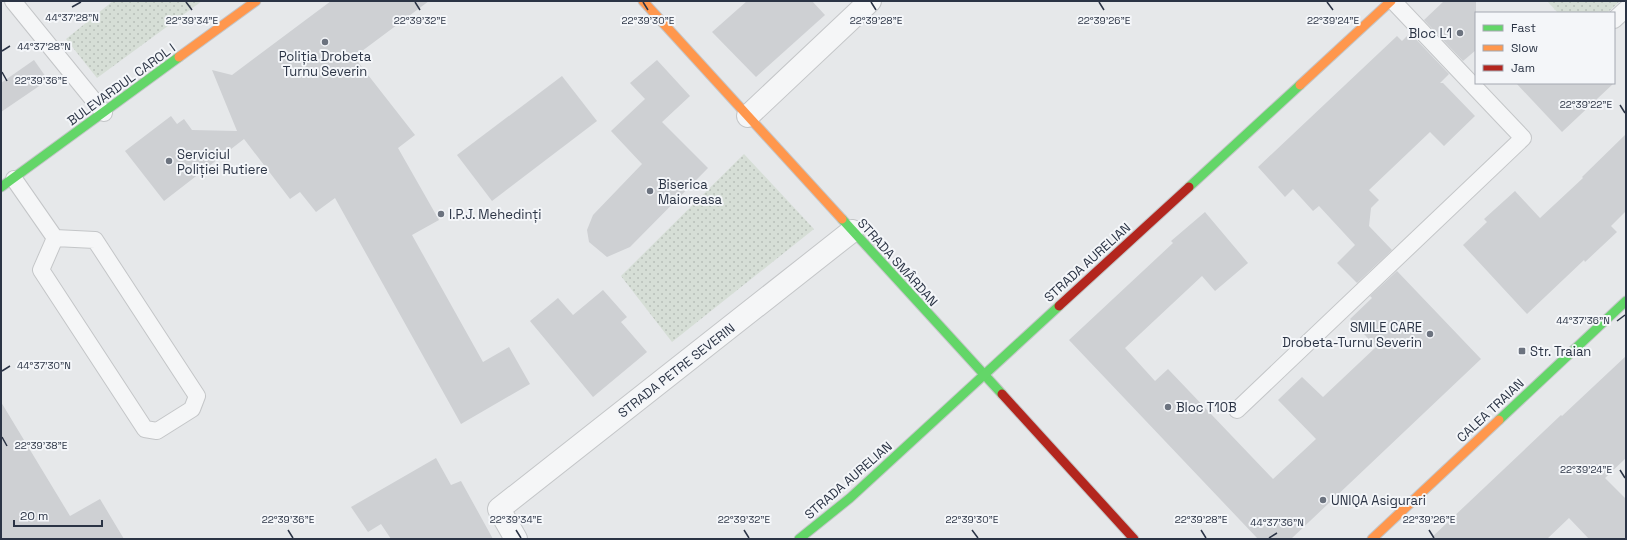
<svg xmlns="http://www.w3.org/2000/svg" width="1627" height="540" viewBox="0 0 1627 540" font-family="'Space Grotesk',sans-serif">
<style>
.park{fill:url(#park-dots)}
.building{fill:#ced0d3}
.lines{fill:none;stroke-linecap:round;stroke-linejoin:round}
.lane-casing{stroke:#c4c6c8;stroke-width:18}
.street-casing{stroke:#c4c6c8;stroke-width:24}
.fast-casing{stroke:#c4c6c8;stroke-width:11}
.slow-casing{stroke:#c4c6c8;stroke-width:11}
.jam-casing{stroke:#c4c6c8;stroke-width:11}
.lane{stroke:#f5f6f7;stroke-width:16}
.street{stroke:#f5f6f7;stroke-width:22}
.fast{stroke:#63d668;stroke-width:9}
.slow{stroke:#ff974d;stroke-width:9}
.jam{stroke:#b3261e;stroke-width:9}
.ticks{fill:none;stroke:#2b3445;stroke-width:1.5}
.poi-dot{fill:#6c737f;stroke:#f4f6f9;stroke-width:1.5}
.labels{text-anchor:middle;stroke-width:4;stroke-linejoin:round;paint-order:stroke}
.poi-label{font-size:13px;fill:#2b3445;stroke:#f4f6f9;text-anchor:start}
.street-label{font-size:13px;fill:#2b3445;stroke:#f4f6f9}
.ticks-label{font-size:10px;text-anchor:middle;fill:#2b3445;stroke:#f4f6f9;stroke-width:4;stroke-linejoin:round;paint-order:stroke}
</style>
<defs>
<pattern id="park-dots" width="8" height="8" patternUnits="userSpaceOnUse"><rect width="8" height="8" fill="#d6ded6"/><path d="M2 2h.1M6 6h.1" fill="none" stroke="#b8bfb9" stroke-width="1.8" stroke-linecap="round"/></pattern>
</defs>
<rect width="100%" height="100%" fill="#e6e8ea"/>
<g class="park">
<polygon points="113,1 202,1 97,78 66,39"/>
<polygon points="1547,1 1620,1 1607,13 1558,13"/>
<polygon points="744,154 814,229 672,342 621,276"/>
</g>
<g class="building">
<polygon points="331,1 429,1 354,57 415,135 398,148 439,220 412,235 483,362 509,347 530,384 461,424 335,198 316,212 300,192 290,199 244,139 164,201 125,151 171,116 177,124 184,119 192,130 237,131 212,70 232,75"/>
<polygon points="747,1 812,1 825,15 756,77 712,32"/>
<polygon points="1444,1 1476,1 1476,50 1463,61 1424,20"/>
<polygon points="1410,33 1449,74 1440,83 1443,83 1475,116 1444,146 1430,132 1369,190 1379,200 1371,208 1369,226 1392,250 1357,283 1337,263 1355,245 1319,206 1313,211 1293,189 1285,197 1258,167 1397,36 1402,41"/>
<polygon points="34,60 48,80 1,112 1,83"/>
<polygon points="657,60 690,96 662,122 708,168 630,247 607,257 589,242 587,230 593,215 642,164 611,131 645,99 630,83"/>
<polygon points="562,76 597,121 492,201 457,155"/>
<polygon points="1516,83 1614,83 1562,132"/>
<polygon points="1626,134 1626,211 1611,226 1617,232 1585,262 1584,260 1527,314 1463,245 1487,222 1484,219 1515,191 1540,218 1583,178 1582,177"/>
<polygon points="1205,212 1248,263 1215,291 1202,276 1125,348 1155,381 1168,369 1273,479 1316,439 1278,400 1302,377 1323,397 1376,347 1350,319 1372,298 1370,296 1397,271 1481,359 1291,539 1258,539 1069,340 1173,243 1171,241"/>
<polygon points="603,290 627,317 621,322 647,352 593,397 530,321 558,298 573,315"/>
<polygon points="1626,356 1626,458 1605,478 1626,499 1626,539 1589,539 1569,518 1547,539 1430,539 1561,415 1562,416"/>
<polygon points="1,402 70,516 100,499 124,539 1,539"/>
<polygon points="436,458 451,485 461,481 493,539 391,539 381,524 368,532 351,507"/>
</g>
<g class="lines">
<defs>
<g id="lane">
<polyline points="13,1 104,113"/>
<polyline points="1614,20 1626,9"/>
<polyline points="14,179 55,238 41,270 145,429 157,431 192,409 197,396 95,240 55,238"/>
<polyline points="1237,410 1523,138 1393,1"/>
</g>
<g id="street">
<polyline points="748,116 870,1"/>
<polyline points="516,539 499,509 852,231"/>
</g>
<g id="fast">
<polyline points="1,187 179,57"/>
<polyline points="1189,187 1300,85"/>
<polyline points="842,219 1002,394"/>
<polyline points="1499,420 1626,301"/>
<polyline points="799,539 850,498 1059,306"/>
</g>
<g id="slow">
<polyline points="643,1 842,219"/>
<polyline points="179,57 256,1"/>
<polyline points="1300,85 1391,1"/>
<polyline points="1372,539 1499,420"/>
</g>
<g id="jam">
<polyline points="1059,306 1189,187"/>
<polyline points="1002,394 1134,539"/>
</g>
</defs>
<use href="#lane" class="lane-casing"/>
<use href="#street" class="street-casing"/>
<use href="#fast" class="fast-casing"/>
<use href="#slow" class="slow-casing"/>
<use href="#jam" class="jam-casing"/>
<use href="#lane" class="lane"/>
<use href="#street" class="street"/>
<use href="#fast" class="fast"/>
<use href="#slow" class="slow"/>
<use href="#jam" class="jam"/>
</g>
<path class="ticks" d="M186,2L192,10M415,2L420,10M643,2L648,10M871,2L876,10M1099,2L1104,10M1327,2L1333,10M72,7L81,2M2,51L10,46M2,72L7,81M1620,105L1625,113M1617,321L1625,315M2,371L10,366M2,437L7,446M1620,470L1625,478M288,530L293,538M516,530L521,538M744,530L749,538M972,530L978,538M1201,530L1206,538M1429,530L1434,538M1269,538L1277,533"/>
<g class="poi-dot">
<circle cx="1460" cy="33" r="4"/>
<circle cx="325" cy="42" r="4"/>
<circle cx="169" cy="161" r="4"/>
<circle cx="650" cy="191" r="4"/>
<circle cx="441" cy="214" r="4"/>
<circle cx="1430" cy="334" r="4"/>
<rect x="1518" y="347" width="8" height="8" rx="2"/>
<circle cx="1168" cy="407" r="4"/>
<circle cx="1323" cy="500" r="4"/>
</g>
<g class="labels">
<g class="poi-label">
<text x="1452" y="38" text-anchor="end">Bloc L1</text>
<text x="325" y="61" text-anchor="middle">Poliția Drobeta<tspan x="325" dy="15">Turnu Severin</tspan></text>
<text x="177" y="159">Serviciul<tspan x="177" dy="15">Poliției Rutiere</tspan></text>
<text x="658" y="189">Biserica<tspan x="658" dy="15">Maioreasa</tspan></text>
<text x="449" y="219">I.P.J. Mehedinți</text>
<text x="1422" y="332" text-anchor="end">SMILE CARE<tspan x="1422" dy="15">Drobeta-Turnu Severin</tspan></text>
<text x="1530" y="356">Str. Traian</text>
<text x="1176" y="412">Bloc T10B</text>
<text x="1331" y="505">UNIQA Asigurari</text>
</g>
<g class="street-label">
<text transform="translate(121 84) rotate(-36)" y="5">BULEVARDUL CAROL I</text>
<text transform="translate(898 262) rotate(48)" y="5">STRADA SMÂRDAN</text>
<text transform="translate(1087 262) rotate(-42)" y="5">STRADA AURELIAN</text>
<text transform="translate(676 370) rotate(-38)" y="5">STRADA PETRE SEVERIN</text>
<text transform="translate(1490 410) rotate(-43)" y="5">CALEA TRAIAN</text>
<text transform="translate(848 480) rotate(-41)" y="5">STRADA AURELIAN</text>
</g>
</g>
<g class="ticks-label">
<text x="72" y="21">44°37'28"N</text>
<text x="192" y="24">22°39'34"E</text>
<text x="420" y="24">22°39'32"E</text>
<text x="648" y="24">22°39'30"E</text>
<text x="876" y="24">22°39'28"E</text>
<text x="1104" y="24">22°39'26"E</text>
<text x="1333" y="24">22°39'24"E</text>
<text x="44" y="50">44°37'28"N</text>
<text x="41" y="84">22°39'36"E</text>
<text x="1586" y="108">22°39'22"E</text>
<text x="1583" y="324">44°37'36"N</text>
<text x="44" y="369">44°37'30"N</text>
<text x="41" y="449">22°39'38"E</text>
<text x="1586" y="473">22°39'24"E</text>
<text x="288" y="523">22°39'36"E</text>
<text x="516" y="523">22°39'34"E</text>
<text x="744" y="523">22°39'32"E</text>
<text x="972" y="523">22°39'30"E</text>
<text x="1201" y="523">22°39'28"E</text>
<text x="1429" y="523">22°39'26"E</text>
<text x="1277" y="526">44°37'36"N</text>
</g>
<rect width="1627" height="540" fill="none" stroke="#2b3445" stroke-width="4"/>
<rect x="1475" y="12" width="140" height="72" fill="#f4f6f9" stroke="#a4a8b1"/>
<rect x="1483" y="25" width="20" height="6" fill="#63d668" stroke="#a4a8b1"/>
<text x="1511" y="32" font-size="12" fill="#2b3445">Fast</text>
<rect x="1483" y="45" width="20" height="6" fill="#ff974d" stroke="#a4a8b1"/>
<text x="1511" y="52" font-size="12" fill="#2b3445">Slow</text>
<rect x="1483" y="65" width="20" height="6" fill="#b3261e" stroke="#a4a8b1"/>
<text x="1511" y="72" font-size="12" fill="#2b3445">Jam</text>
<path d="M14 520v6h88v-6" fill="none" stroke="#2b3445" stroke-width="2"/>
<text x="20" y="520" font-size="12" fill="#2b3445" stroke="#f4f6f9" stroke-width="3" paint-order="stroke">20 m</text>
</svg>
